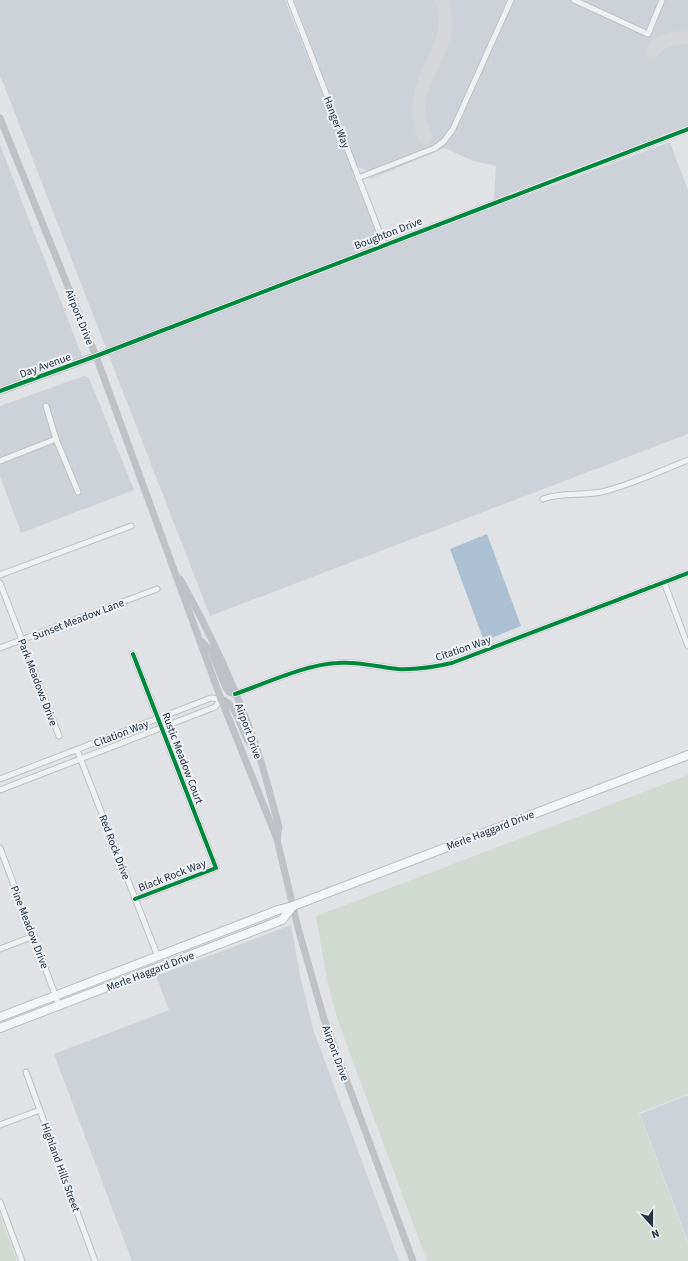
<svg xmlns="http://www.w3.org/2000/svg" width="688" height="1261" viewBox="0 0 688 1261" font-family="'Source Sans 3',sans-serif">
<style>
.built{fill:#cdd2d9}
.green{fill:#d1dad0}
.water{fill:#acc0d3}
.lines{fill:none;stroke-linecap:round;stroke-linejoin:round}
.taxiway{stroke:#d4d6d9;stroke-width:14}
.minor-casing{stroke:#bec0c3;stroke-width:7}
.tertiary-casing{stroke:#bec0c3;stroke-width:8}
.primary-casing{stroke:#bcbfc3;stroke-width:10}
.minor{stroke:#eff0f2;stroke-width:5}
.tertiary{stroke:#eff0f2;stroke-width:6}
.secondary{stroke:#bec1c6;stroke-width:7}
.primary{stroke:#f4f5f6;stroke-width:8}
.cycleway-casing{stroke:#edf1f6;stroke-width:6}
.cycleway{stroke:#00873e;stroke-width:4}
.labels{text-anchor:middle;stroke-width:4;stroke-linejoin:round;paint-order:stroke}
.street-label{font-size:11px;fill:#263140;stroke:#edf1f6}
</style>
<rect width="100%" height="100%" fill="#e0e2e5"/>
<g class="built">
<polygon points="0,0 285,0 384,248 670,142 688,190 688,434 210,616 0,75"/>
<polygon points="294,0 688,0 688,125 494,199 496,166 473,161 445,148 371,179 368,171 359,168 356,165"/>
<polygon points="0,145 84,361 0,386"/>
<polygon points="84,376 89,378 134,490 21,533 0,476 0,406"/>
<polygon points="291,925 300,975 313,1029 399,1261 132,1261 54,1054 169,1010 156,976"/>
<polygon points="688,1095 688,1242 640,1114"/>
</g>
<g class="green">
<polygon points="688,775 688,1094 639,1113 688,1244 688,1261 427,1261 338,1021 327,980 316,916"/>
<polygon points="0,1215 17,1261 0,1261"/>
</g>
<polygon class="water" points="487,534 521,626 484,641 450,549"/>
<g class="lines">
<g class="taxiway">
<path d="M652,52C660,39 674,38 688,36"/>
<path d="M425,137C420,125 417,110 420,97C427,60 455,44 442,0"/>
</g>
<defs>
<g id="minor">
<polyline points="290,0 384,244"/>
<polyline points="574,0 648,34 662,0"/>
<polyline points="358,178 435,148 444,141 453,129 511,0"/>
<polyline points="96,356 688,129"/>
<polyline points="46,406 56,439 78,492"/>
<polyline points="0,461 56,439"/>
<path d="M543,499C561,492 582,496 601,492C631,485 660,471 688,460"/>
<polyline points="0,575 131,526"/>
<polyline points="664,582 688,646"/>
<polyline points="0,583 59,736"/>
<polyline points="0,648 157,589"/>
<polyline points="133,654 216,868 135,899"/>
<path d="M235,694C267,683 304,665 337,663C358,661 377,667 398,669C416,670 434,667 452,663L688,573"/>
<polyline points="77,750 158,957"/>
<polyline points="0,779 211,698 221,699"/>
<polyline points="0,790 215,707 221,699"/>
<polyline points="0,848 59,1005"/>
<polyline points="0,949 34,936"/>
<polyline points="26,1072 95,1261"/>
<polyline points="0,1125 40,1110"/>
<polyline points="0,1202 22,1261"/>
</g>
<polyline id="tertiary" points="0,391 96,356"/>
<g id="primary">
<polyline points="0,1017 278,910 293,906 688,755"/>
<polyline points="0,1028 282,920 293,906"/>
</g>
</defs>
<use href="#minor" class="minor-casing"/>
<use href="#tertiary" class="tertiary-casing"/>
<use href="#primary" class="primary-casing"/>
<use href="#minor" class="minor"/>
<use href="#tertiary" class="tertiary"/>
<g class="secondary">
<polyline points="0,118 96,356 221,699 277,839 298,928 324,1019 413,1261"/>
<path d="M180,579C209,630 234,685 254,740C264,768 271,798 279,827L277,839"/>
<polyline points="201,641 211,651 226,688 229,692 235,694"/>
<path d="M221,699C243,708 238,736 257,751"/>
</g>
<use href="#primary" class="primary"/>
<defs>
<g id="cycleway">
<polyline points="0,391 96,356 688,129"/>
<polyline points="133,654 216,868 135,899"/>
<path d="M235,694C267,683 304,665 337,663C358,661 377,667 398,669C416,670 434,667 452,663L688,573"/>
</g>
</defs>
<use href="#cycleway" class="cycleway-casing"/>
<use href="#cycleway" class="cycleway"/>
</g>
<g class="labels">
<g class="street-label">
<text transform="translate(337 122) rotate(69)" y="4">Hanger Way</text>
<text transform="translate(388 233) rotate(-21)" y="4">Boughton Drive</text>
<text transform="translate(80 317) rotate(68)" y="4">Airport Drive</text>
<text transform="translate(45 365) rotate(-20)" y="4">Day Avenue</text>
<text transform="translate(78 619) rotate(-21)" y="4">Sunset Meadow Lane</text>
<text transform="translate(463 648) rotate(-19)" y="4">Citation Way</text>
<text transform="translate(38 682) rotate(69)" y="4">Park Meadows Drive</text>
<text transform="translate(249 731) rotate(70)" y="4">Airport Drive</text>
<text transform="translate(121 733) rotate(-21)" y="4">Citation Way</text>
<text transform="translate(183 758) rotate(69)" y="4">Rustic Meadow Court</text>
<text transform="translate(490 830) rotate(-21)" y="4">Merle Haggard Drive</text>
<text transform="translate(115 847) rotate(69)" y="4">Red Rock Drive</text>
<text transform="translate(172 875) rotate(-21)" y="4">Black Rock Way</text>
<text transform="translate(30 927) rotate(69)" y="4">Pine Meadow Drive</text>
<text transform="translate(150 971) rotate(-21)" y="4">Merle Haggard Drive</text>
<text transform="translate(336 1053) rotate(70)" y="4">Airport Drive</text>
<text transform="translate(61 1167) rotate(70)" y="4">Highland Hills Street</text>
</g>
</g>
<g transform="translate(652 1225) rotate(159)" stroke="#edf1f6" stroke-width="3" paint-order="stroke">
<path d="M0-3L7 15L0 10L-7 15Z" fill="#263140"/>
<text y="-6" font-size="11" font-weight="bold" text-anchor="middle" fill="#263140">N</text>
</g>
</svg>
